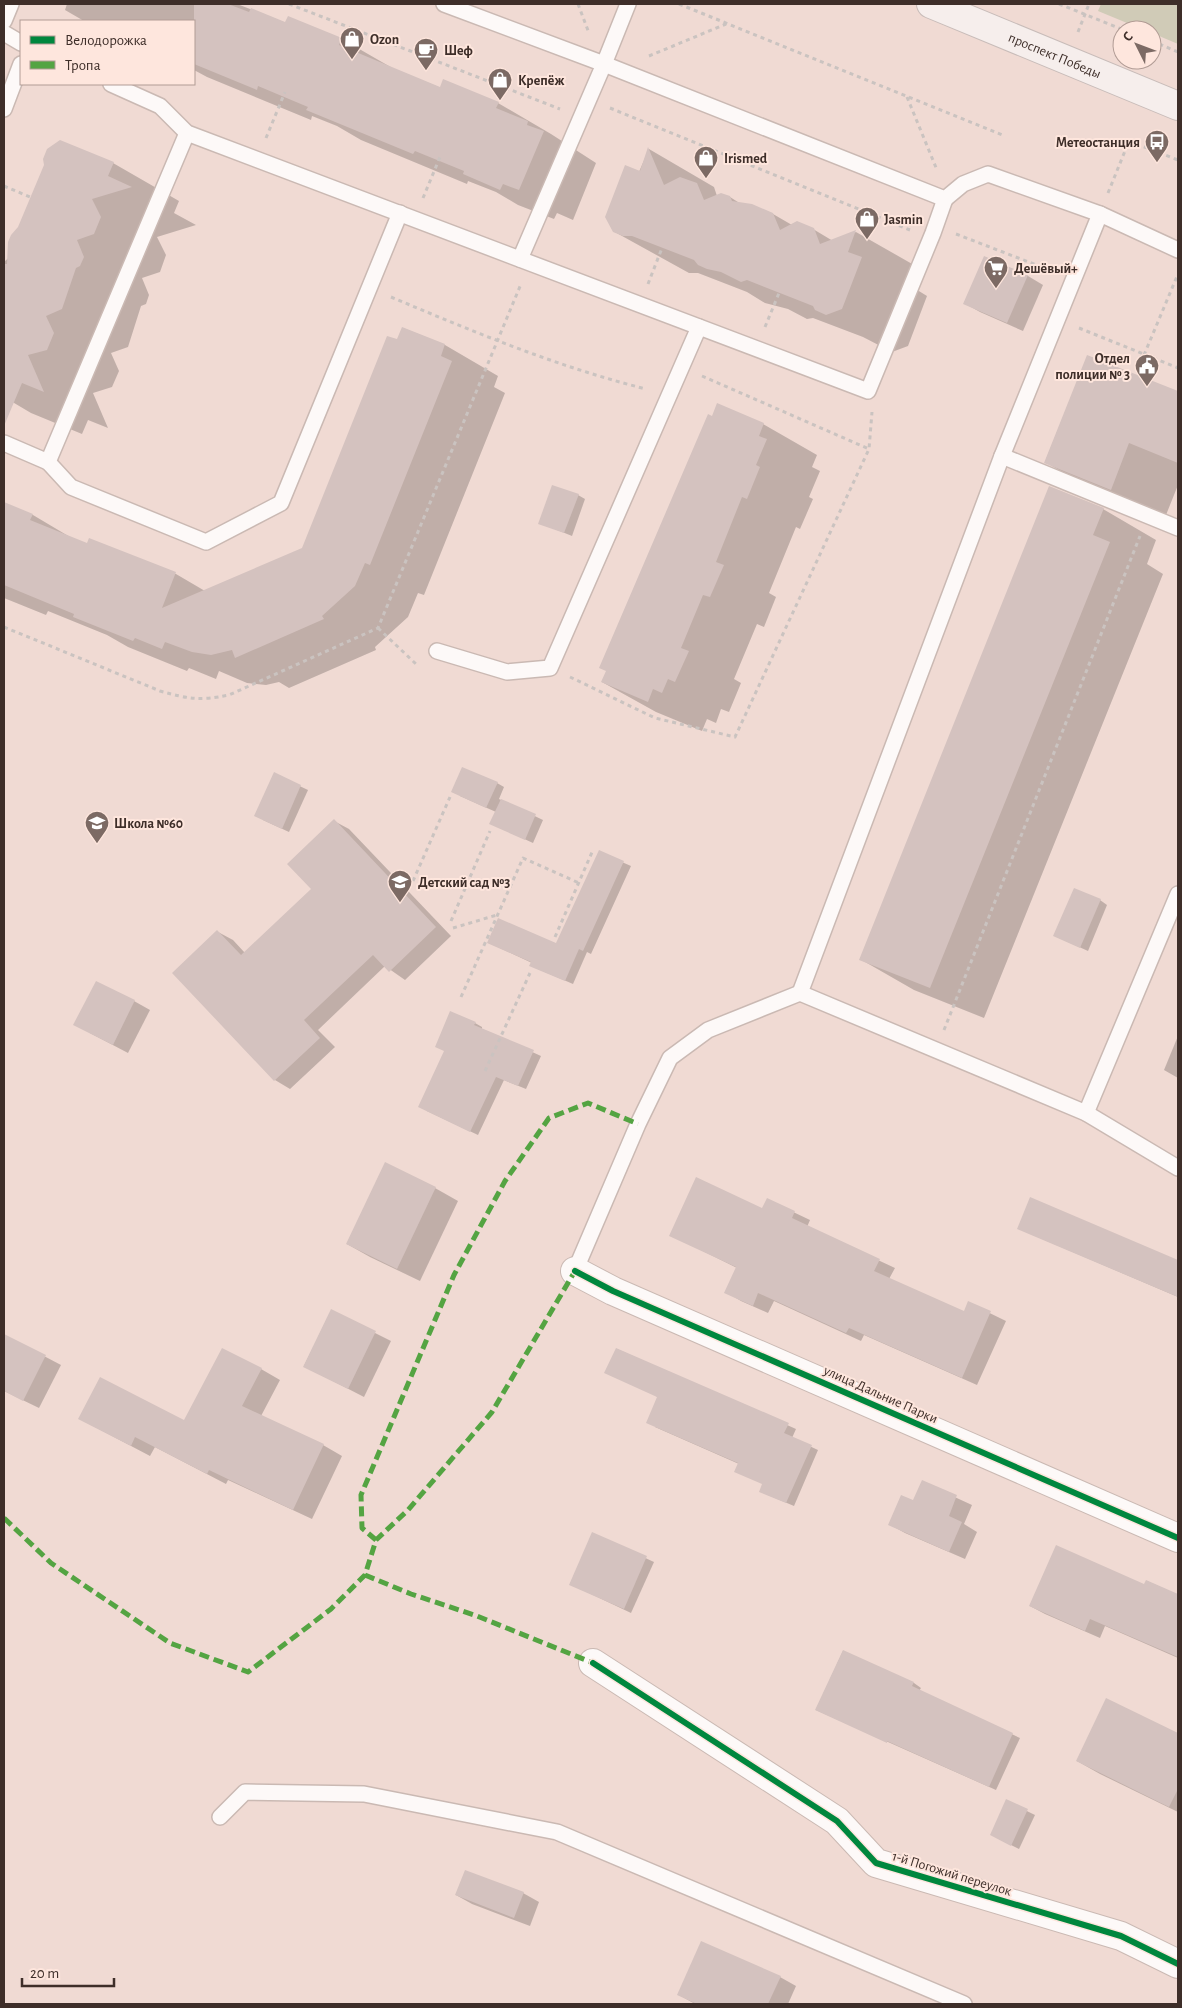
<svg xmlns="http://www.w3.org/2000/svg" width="1182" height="2008" viewBox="0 0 1182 2008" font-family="'Alegreya Sans',sans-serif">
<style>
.green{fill:#d0cbb7}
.shadow{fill:#0003}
.building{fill:#d4c2bf}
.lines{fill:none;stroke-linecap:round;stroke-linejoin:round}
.lane-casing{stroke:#cab9b3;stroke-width:18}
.street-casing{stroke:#cab9b3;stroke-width:30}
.primary-casing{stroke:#c8bcb9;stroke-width:30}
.path{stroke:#cac3c0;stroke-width:3;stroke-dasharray:4 4;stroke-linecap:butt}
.lane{stroke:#fdf9f8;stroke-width:15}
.street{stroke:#fdf9f8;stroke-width:28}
.primary{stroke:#f6eeec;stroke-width:28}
.quiet{stroke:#54a442;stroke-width:5;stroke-dasharray:10 5;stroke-linecap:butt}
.cycleway-casing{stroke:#fee6dd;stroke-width:9}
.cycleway{stroke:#00873e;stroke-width:6}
.labels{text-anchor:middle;stroke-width:4;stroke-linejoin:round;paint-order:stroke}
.poi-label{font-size:14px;font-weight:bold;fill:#3e2e29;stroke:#fee6dd;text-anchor:start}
.street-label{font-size:14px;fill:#3e2e29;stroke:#fee6dd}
</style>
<rect width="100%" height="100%" fill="#f0dad3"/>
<polygon class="green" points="1101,4 1178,4 1178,44 1152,33 1152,30 1144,30 1098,11"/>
<g class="shadow">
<polygon points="67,4 237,4 286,23 289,18 342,39 394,69 441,88 498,103 551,134 596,163 573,220 557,213 554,219 518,205 496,192 468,181 467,184 361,140 337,126 312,116 311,120 207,77 194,70 194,21 84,21 65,10"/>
<polygon points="649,149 714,187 717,196 730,197 741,204 773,214 792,225 813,229 833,241 856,232 921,269 914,288 927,296 908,346 892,352 863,337 813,318 807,319 788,309 765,303 747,292 729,285 698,273 689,273 613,231"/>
<polygon points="113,163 179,201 174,213 196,225 157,237 166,255 160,272 142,278 149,295 146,304 141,306 128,347 111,353 119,371 112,387 93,393 108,428 88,420 82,434 31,413 4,397 4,262"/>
<polygon points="985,257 1028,276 1043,285 1023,331 980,312 964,303"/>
<polygon points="403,328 445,345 498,376 494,387 505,393 424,595 418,593 408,617 375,647 376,650 289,688 279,682 266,685 247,683 219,671 216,679 189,668 187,671 128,647 107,635 48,611 46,615 4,598 4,504 33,515 75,540 88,545 90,540 176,574 205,591 303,549"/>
<polygon points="1088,356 1178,393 1178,485 1164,520 1099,493 1045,462"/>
<polygon points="763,424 817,455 812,467 820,471 809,497 813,499 800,529 796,527 769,593 776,597 764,627 757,624 734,679 741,683 729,712 721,709 716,723 707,719 702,731 656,712 602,682"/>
<polygon points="578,495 585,499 572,536 540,523"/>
<polygon points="1103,509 1156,540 1147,564 1163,574 984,1018 914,990 860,959"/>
<polygon points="274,774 308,790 289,832 263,820"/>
<polygon points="497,783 504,787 499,799 543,820 533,843 498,827 496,812 460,796"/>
<polygon points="334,821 349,829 451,936 405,980 385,966 318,1030 335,1047 290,1089 275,1080 218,932 233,940 245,953 312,889"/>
<polygon points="599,852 631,866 591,954 587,952 573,984 538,969 532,963 489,943 557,945"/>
<polygon points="1100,900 1107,905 1088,951 1055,936"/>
<polygon points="134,1001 150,1010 128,1053 90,1033"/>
<polygon points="475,1023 482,1027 482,1029 541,1056 526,1089 504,1080 478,1135 427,1111 445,1052"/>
<polygon points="1178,1036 1178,1078 1164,1070"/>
<polygon points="435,1188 458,1201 420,1281 370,1257 347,1244"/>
<polygon points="1031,1199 1178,1262 1178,1297 1026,1232"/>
<polygon points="768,1200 810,1220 807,1227 895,1268 889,1279 964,1313 969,1303 1006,1321 977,1385 864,1335 861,1341 774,1301 768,1313 741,1301 726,1292 737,1268 671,1235 763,1210"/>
<polygon points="331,1311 391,1341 364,1397 304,1366"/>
<polygon points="4,1335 61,1365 39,1408 4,1391"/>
<polygon points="617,1349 796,1429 792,1438 818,1450 794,1506 768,1495 764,1485 739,1464 655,1427 658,1398"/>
<polygon points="261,1369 280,1380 261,1416 323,1445 342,1456 312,1519 228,1480 226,1484 155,1447 150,1456 80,1419 185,1421"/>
<polygon points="922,1482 972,1505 964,1524 977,1532 965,1559 905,1533 889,1524 914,1502"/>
<polygon points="593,1534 654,1562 631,1613 570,1584"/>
<polygon points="1147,1581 1178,1595 1178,1658 1105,1626 1100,1638 1045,1614 1030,1606 1145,1586"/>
<polygon points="843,1651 914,1683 921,1688 919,1691 1020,1738 996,1790 816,1710"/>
<polygon points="1107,1700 1178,1734 1178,1812 1100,1774 1077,1761"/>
<polygon points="1006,1801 1035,1815 1019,1849 999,1839"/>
<polygon points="523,1893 539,1902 530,1926 472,1904 456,1895"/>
<polygon points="780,1977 796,1986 788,2004 695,2004 679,1995"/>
</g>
<g class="building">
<polygon points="194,4 228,4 249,12 251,8 285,22 288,16 342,38 339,45 440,87 443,79 499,102 496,108 528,121 527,125 544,131 519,190 503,184 500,190 463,174 464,171 415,151 413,154 306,110 308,107 258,86 257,90 194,64"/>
<polygon points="60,140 114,162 108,176 132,187 92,199 101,217 94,234 77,240 84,257 80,266 76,268 62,309 46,316 54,333 47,350 28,355 44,392 22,383 4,426 4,264 7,264 8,242 11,235 18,227 44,165 43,159 47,149"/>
<polygon points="648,147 664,185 680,177 697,183 704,200 721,193 730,196 732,201 752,204 773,213 780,230 797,221 814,228 820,244 856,230 848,252 862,257 842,309 826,315 815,310 813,306 747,280 741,282 721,272 707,269 698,265 694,260 632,236 623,236 613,232 605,217 625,165 640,171"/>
<polygon points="984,256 1028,275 1007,323 963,304"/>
<polygon points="402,327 445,344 441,356 452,361 370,565 365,563 355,586 322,616 324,619 235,658 232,650 211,655 192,652 165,642 162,649 135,638 133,641 73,617 74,614 4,585 4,502 33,514 30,520 87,543 89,538 176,572 162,608 302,548 387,336 397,339"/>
<polygon points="1087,355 1178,391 1178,463 1129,443 1111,490 1044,463"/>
<polygon points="717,403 764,423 759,436 767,439 756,465 760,467 747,499 742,497 716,562 724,565 710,597 703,595 681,648 689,651 675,682 668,679 662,693 653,689 648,702 601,682 606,671 599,668 708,414 712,416"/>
<polygon points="552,485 579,494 564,533 538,524"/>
<polygon points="1049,486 1104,508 1093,535 1110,542 930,988 859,960"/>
<polygon points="462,767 498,782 486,808 451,792"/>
<polygon points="274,772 301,785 282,829 254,816"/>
<polygon points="501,799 536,814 525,840 489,824"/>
<polygon points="334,819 436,927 389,972 373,955 304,1020 320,1038 274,1081 172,973 217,930 241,955 311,889 287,864"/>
<polygon points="599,850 624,861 583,951 579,949 565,981 529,966 531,962 487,943 498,918 556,943"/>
<polygon points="1074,888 1101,899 1080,948 1053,936"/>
<polygon points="96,981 135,1000 113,1045 73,1025"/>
<polygon points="450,1011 476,1022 474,1025 534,1050 518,1086 496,1077 470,1132 418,1107 444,1051 435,1047"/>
<polygon points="385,1162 436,1187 397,1269 346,1244"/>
<polygon points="696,1177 762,1208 767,1198 795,1211 792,1218 880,1259 874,1271 964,1311 968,1301 991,1311 962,1378 849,1328 846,1333 758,1293 753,1306 724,1293 736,1267 669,1236"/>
<polygon points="1030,1197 1178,1260 1178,1297 1017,1229"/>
<polygon points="331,1309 376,1331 348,1389 303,1367"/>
<polygon points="4,1334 46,1355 23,1401 4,1391"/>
<polygon points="222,1348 262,1368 242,1406 324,1444 293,1510 209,1470 207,1474 135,1437 131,1446 78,1419 100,1377 184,1420"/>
<polygon points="616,1348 789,1423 784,1433 812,1445 786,1503 759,1492 762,1484 734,1472 738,1463 646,1423 657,1397 604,1373"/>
<polygon points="922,1480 957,1495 949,1516 962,1522 949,1552 888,1525 901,1495 913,1500"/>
<polygon points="592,1532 647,1556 624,1609 569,1585"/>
<polygon points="1056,1545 1144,1584 1146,1580 1178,1594 1178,1657 1090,1619 1085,1631 1029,1606"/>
<polygon points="843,1650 914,1682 912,1686 1013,1733 989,1787 887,1741 887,1743 815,1710"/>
<polygon points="1106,1698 1178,1733 1178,1789 1169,1807 1076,1761"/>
<polygon points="1006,1799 1028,1809 1011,1846 990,1835"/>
<polygon points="465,1870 524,1892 514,1918 455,1895"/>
<polygon points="701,1941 781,1976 768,2004 697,2004 677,1995"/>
</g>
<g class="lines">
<defs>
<g id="lane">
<polyline points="444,4 604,64 945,199 963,184 988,174 1100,214 1178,250"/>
<polyline points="4,21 11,4"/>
<polyline points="4,33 21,43"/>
<polyline points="111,84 160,106 187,133 868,391 933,233 945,199"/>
<polyline points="4,109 21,64"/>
<polyline points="1100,214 1002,456 800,993 1086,1113 1178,1168"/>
<polyline points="520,259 604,64 628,4"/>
<polyline points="4,443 48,462 187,133"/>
<polyline points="1002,456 1178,528"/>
<polyline points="48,462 71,487 206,542 281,503 400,213"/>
<polyline points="437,651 507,672 550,668 699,327"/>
<polyline points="1086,1113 1178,894"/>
<polyline points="575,1271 638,1124 670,1058 708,1030 800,993"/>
<polyline points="220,1817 245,1792 364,1794 557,1832 964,2004"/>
</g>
<g id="street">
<polyline points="575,1271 613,1291 1178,1538"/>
<polyline points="593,1663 837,1821 876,1863 1121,1936 1178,1964"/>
</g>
<g id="primary">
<path id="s1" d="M931,4L1178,106"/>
</g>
</defs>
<use href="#lane" class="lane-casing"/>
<use href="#street" class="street-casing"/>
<use href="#primary" class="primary-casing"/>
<g class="path">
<polyline points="289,4 560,109"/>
<polyline points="578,4 589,33"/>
<polyline points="679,4 1005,136"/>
<polyline points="1059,4 1124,30"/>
<polyline points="1078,32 1089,4"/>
<polyline points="1152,41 1178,52"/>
<polyline points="649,56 726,24"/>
<polyline points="907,97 937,170"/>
<polyline points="610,108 910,230"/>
<polyline points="266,138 285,92"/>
<polyline points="4,186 30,197"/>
<polyline points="1108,193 1129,141 1178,160"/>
<polyline points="423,198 440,157"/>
<polyline points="956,234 1052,271"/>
<polyline points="648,284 662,248"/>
<path d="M391,297C474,332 558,367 646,389"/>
<polyline points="765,327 779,293"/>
<polyline points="1079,328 1178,368"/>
<polyline points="1144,355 1178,274"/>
<polyline points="702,376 869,449"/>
<path d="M4,627L160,691C189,699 200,701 229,695L378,628L521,284"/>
<polyline points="378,628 416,664 417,664"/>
<polyline points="570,677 655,718 735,737 869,449 872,412"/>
<polyline points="413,881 450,797"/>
<polyline points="451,921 490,831"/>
<polyline points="453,928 497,915"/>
<polyline points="555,937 593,850"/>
<polyline points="461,997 523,858 579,883"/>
<polyline points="944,1030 1140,536"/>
<polyline points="485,1071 530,973"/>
</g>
<use href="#lane" class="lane"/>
<use href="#street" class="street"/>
<use href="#primary" class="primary"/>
<g class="quiet">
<polyline points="4,1518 51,1563 170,1643 248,1672 331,1609 365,1575 376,1540 408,1510 492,1412 575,1271"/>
<polyline points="376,1540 362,1528 361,1495 454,1275 505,1181 549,1118 588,1103 638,1124"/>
<polyline points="365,1575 411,1594 477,1616 593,1663"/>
</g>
<defs>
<g id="cycleway">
<polyline points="575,1271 613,1291 1178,1538"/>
<polyline points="593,1663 837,1821 876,1863 1121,1936 1178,1964"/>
</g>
</defs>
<use href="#cycleway" class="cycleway-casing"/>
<use href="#cycleway" class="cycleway"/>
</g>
<defs>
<symbol id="shop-pin" viewBox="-11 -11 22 30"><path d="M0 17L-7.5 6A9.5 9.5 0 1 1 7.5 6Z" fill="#7c6a64" stroke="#fee6dd"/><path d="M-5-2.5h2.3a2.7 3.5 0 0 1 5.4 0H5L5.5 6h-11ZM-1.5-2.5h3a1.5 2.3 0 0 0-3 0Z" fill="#fff"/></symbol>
<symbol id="cafe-pin" viewBox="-11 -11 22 30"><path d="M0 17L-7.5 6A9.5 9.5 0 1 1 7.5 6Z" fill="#7c6a64" stroke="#fee6dd"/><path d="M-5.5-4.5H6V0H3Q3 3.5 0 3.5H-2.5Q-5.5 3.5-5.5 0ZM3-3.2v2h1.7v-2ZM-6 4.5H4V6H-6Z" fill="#fff"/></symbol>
<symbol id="bus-pin" viewBox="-11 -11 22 30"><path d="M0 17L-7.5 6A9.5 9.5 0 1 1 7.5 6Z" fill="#7c6a64" stroke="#fee6dd"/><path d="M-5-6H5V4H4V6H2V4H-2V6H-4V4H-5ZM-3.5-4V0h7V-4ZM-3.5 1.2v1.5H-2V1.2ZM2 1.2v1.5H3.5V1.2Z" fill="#fff"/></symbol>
<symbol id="supermarket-pin" viewBox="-11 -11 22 30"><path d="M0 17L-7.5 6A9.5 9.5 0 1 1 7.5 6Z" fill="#7c6a64" stroke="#fee6dd"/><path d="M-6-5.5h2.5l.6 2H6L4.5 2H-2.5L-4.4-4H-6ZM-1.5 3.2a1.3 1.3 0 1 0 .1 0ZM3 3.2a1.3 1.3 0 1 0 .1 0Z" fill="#fff"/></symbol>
<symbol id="civic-pin" viewBox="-11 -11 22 30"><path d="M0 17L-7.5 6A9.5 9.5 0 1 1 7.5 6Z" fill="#7c6a64" stroke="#fee6dd"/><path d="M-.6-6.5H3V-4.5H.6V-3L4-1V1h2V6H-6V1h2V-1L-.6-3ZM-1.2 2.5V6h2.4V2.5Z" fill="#fff"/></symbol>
<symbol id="school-pin" viewBox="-11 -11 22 30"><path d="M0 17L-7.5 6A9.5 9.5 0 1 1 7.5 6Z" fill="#7c6a64" stroke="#fee6dd"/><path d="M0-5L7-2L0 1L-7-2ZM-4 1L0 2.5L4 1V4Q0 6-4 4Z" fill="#fff"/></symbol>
</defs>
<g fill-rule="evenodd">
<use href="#shop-pin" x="338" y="25" width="28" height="38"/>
<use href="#cafe-pin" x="412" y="36" width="28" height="38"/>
<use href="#shop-pin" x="486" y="66" width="28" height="38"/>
<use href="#bus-pin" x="1143" y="128" width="28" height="38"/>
<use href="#shop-pin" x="692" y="144" width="28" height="38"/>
<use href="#shop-pin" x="853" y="205" width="28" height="38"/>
<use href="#supermarket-pin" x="982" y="254" width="28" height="38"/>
<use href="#civic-pin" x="1133" y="352" width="28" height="38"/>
<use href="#school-pin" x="83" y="809" width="28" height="38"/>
<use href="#school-pin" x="386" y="868" width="28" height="38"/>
</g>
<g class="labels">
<g class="poi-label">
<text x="370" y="44">Ozon</text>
<text x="444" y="55">Шеф</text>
<text x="518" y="85">Крепёж</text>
<text x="1140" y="147" text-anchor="end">Метеостанция</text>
<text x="724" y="163">Irismed</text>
<text x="884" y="224">Jasmin</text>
<text x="1014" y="273">Дешёвый+</text>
<text x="1130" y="363" text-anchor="end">Отдел<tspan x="1130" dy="16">полиции № 3</tspan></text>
<text x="114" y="828">Школа №60</text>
<text x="418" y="887">Детский сад №3</text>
</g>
<g class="street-label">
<text dy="5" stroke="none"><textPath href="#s1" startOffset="134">проспект Победы</textPath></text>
<text transform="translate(881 1394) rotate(24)" y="5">улица Дальние Парки</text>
<text transform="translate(952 1873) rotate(17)" y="5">1-й Погожий переулок</text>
</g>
</g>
<rect width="1182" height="2008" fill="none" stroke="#3e2e29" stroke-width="10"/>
<rect x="20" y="20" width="175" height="65" fill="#fee6dd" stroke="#b19c95"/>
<rect x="30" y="36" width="25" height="8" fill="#00873e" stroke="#b19c95"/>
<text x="65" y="45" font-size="15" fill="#3e2e29">Велодорожка</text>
<rect x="30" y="61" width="25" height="8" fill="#54a442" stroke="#b19c95"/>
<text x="65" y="70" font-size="15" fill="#3e2e29">Тропа</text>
<g transform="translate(1137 45) rotate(312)"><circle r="24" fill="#fee6dd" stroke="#b19c95"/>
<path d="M0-4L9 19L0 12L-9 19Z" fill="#7c6a64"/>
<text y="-8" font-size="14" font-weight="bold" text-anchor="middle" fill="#3e2e29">С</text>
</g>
<path d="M22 1978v8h92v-8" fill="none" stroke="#3e2e29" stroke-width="2.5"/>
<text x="30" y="1978" font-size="15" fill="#3e2e29" stroke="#fee6dd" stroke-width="4" paint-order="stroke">20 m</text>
</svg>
